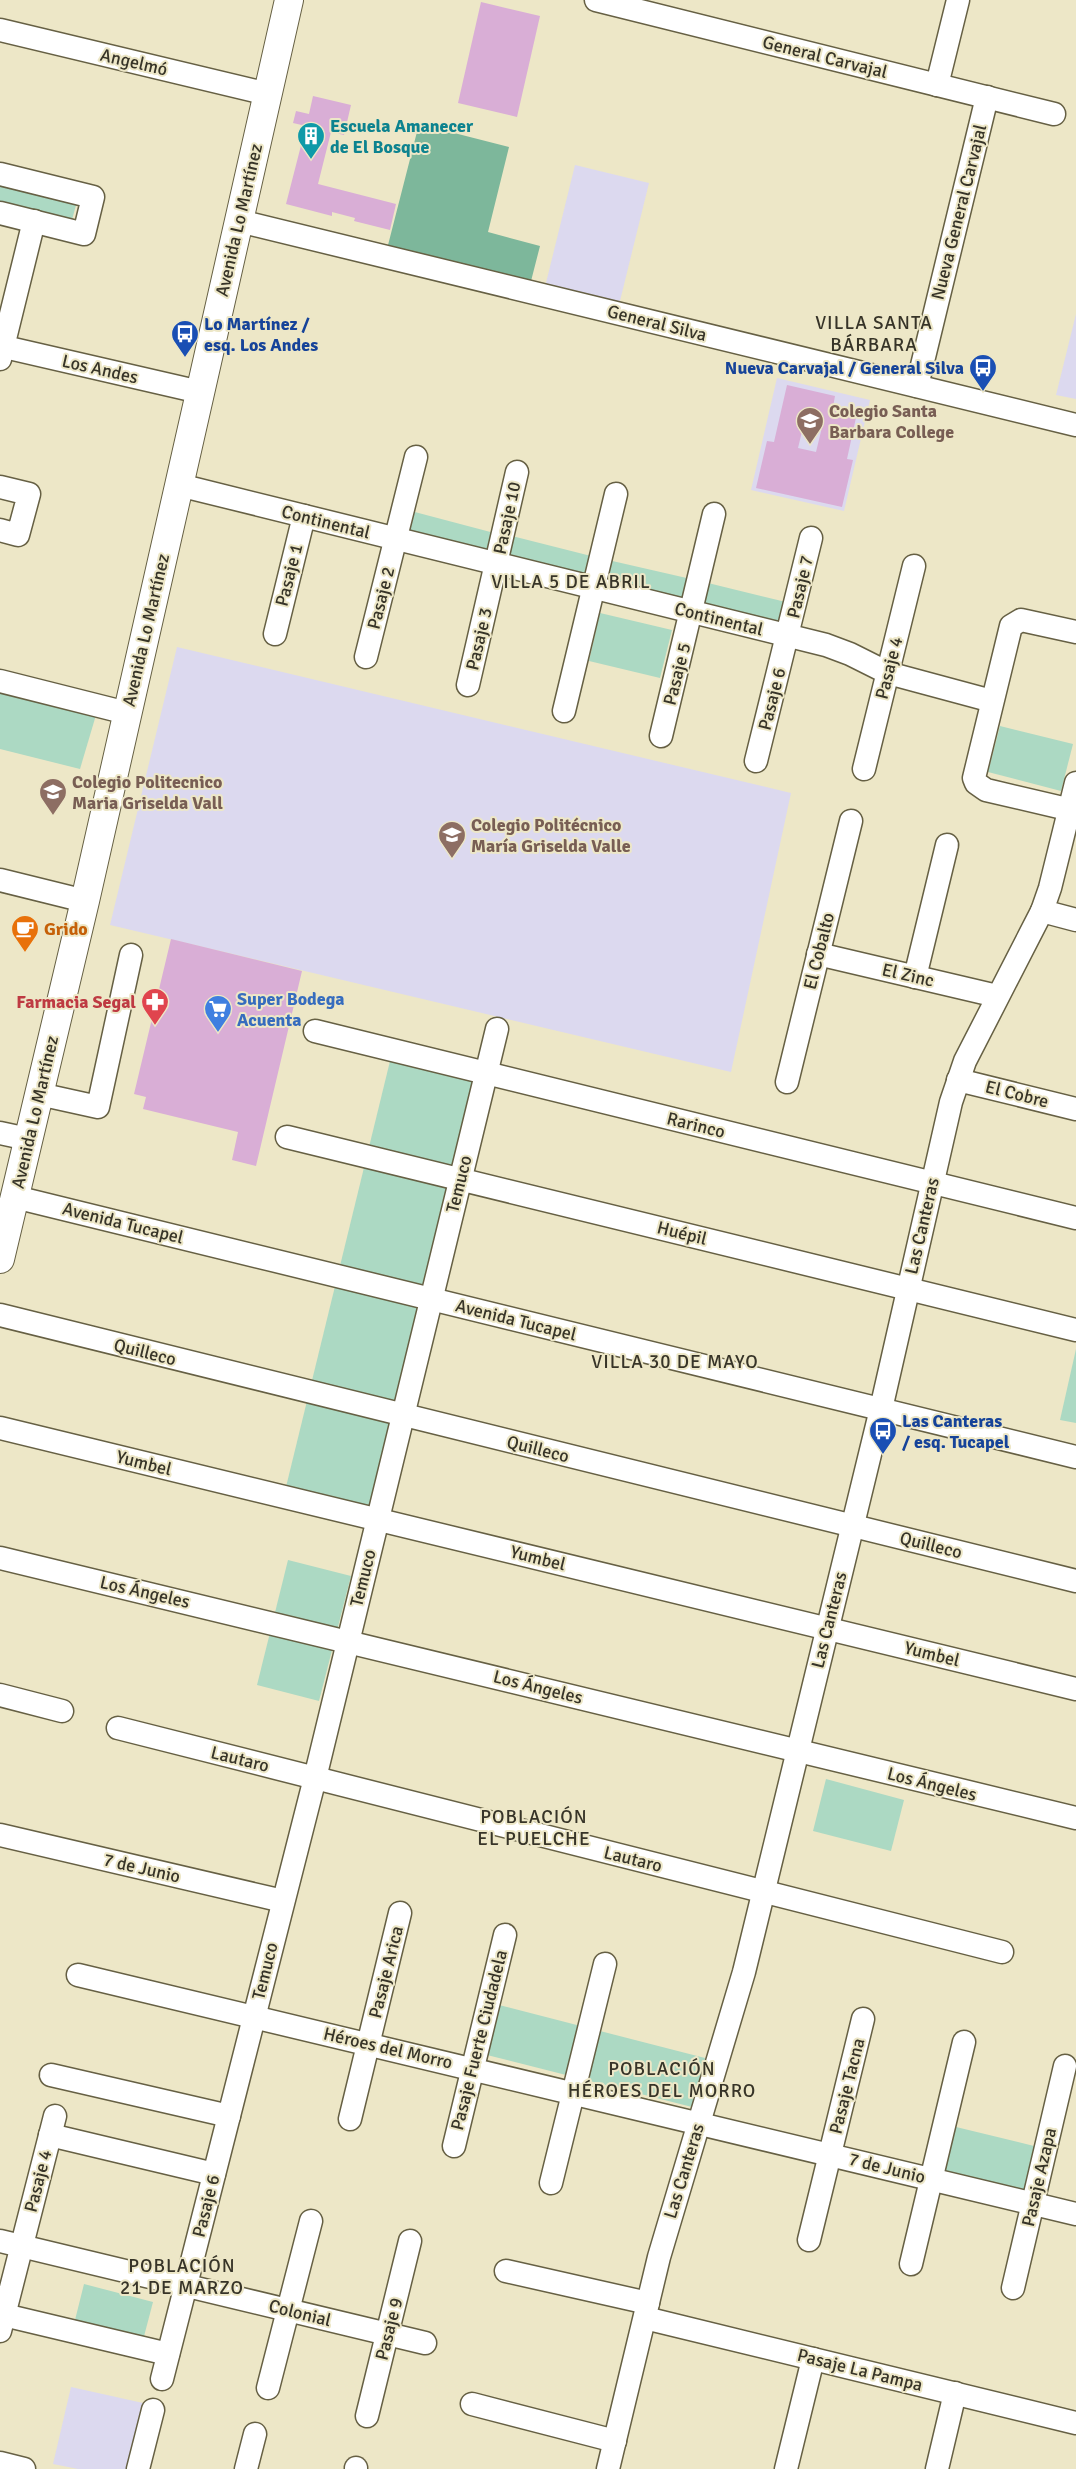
<svg xmlns="http://www.w3.org/2000/svg" width="1076" height="2469" viewBox="0 0 1076 2469" font-family="Signika,sans-serif">
<style>
.education{fill:#dcd9ef}
.green{fill:#acd9c3}
.forest{fill:#7db79b}
.building{fill:#d9aed6;fill-rule:evenodd}
.lines{fill:none;stroke-linecap:round;stroke-linejoin:round}
.minor-casing{stroke:#666044;stroke-width:25}
.major-casing{stroke:#666044;stroke-width:30}
.minor{stroke:#fff;stroke-width:22}
.major{stroke:#fff;stroke-width:28}
.labels{text-anchor:middle;stroke-width:4;stroke-linejoin:round;paint-order:stroke}
.street-label{font-size:18px;fill:#373428;stroke:#ede7c7}
.culture-label{font-size:18px;font-weight:bold;fill:#0d838f;stroke:#ede7c7;text-anchor:start}
.transit-label{font-size:18px;font-weight:bold;fill:#164399;stroke:#ede7c7;text-anchor:start}
.education-label{font-size:18px;font-weight:bold;fill:#785e54;stroke:#ede7c7;text-anchor:start}
.food-label{font-size:18px;font-weight:bold;fill:#c56008;stroke:#ede7c7;text-anchor:start}
.shop-label{font-size:18px;font-weight:bold;fill:#366cbe;stroke:#ede7c7;text-anchor:start}
.health-label{font-size:18px;font-weight:bold;fill:#be3a42;stroke:#ede7c7;text-anchor:end}
.neighbourhood-label{font-size:19px;letter-spacing:1px;fill:#373428;stroke:#ede7c7}
</style>
<rect width="100%" height="100%" fill="#ede7c7"/>
<g class="education">
<polygon points="575,165 649,183 619,305 545,287"/>
<polygon points="1076,314 1076,399 1056,395"/>
<polygon points="777,378 870,400 844,511 751,490"/>
<polygon points="177,647 791,793 731,1072 110,925"/>
<polygon points="71,2387 143,2403 127,2469 78,2469 53,2464"/>
</g>
<g class="green">
<polygon points="0,179 78,198 70,227 0,209"/>
<polygon points="411,511 498,534 493,557 406,535"/>
<polygon points="512,536 595,557 590,579 508,559"/>
<polygon points="608,560 691,579 685,601 603,581"/>
<polygon points="708,583 790,603 785,626 703,606"/>
<polygon points="600,613 672,630 660,678 589,661"/>
<polygon points="0,693 96,715 80,769 0,749"/>
<polygon points="1000,726 1073,744 1061,791 988,772"/>
<polygon points="391,1057 475,1078 376,1513 285,1491"/>
<polygon points="1076,1349 1076,1423 1060,1420"/>
<polygon points="288,1560 351,1576 319,1701 257,1685"/>
<polygon points="826,1779 904,1800 891,1851 813,1831"/>
<polygon points="499,2005 705,2058 692,2107 487,2055"/>
<polygon points="952,2126 1034,2146 1024,2190 941,2170"/>
<polygon points="84,2284 153,2302 142,2344 73,2328"/>
</g>
<polygon class="forest" points="419,124 509,147 488,232 540,246 530,285 387,249"/>
<g class="building">
<polygon points="481,2 540,16 517,117 458,103"/>
<polygon points="313,96 351,105 344,135 331,132 318,184 396,204 390,230 354,221 355,218 332,212 332,216 286,204 306,126 293,123 296,111 309,114"/>
<path d="M787,385L835,396L833,407L857,413L847,459L853,460L842,507L756,488L767,441L774,442ZM805,419L823,423L816,452L798,448Z"/>
<polygon points="171,939 302,971 256,1166 232,1160 238,1132 143,1109 146,1097 134,1094"/>
</g>
<g class="lines">
<defs>
<g id="minor">
<polyline points="596,0 1054,114"/>
<polyline points="0,30 268,94"/>
<polyline points="937,85 958,0"/>
<polyline points="0,174 93,197 84,234 0,213"/>
<polyline points="239,221 1076,425"/>
<polyline points="0,346 200,392"/>
<polyline points="0,359 34,221"/>
<polyline points="917,386 987,97"/>
<polyline points="179,485 826,645 850,654 888,673 992,701"/>
<polyline points="0,487 29,494 18,535 0,530"/>
<polyline points="1076,632 1021,620 1011,626 974,778 976,783 986,790 1076,811"/>
<polyline points="275,634 304,516"/>
<polyline points="366,657 416,457"/>
<polyline points="0,681 127,713"/>
<polyline points="468,685 517,472"/>
<polyline points="564,711 616,494"/>
<polyline points="661,736 714,514"/>
<polyline points="756,761 811,538"/>
<polyline points="864,769 914,566"/>
<polyline points="0,880 85,901"/>
<polyline points="1042,911 1076,920"/>
<polyline points="818,954 997,996"/>
<polyline points="915,977 947,845"/>
<polyline points="315,1031 1076,1218"/>
<polyline points="958,1080 1076,1109"/>
<polyline points="787,1082 851,821"/>
<polyline points="39,1094 98,1107 131,955"/>
<polyline points="0,1133 28,1139"/>
<polyline points="287,1137 1076,1330"/>
<polyline points="15,1197 1076,1457"/>
<polyline points="0,1315 1076,1581"/>
<polyline points="0,1428 1076,1689"/>
<polyline points="0,1558 1076,1818"/>
<polyline points="0,1695 62,1711"/>
<polyline points="118,1728 1002,1952"/>
<polyline points="0,1835 283,1901"/>
<polyline points="78,1975 1076,2214"/>
<polyline points="51,2075 229,2116"/>
<polyline points="350,2119 400,1913"/>
<polyline points="50,2135 214,2174"/>
<polyline points="454,2146 505,1935"/>
<polyline points="551,2183 605,1964"/>
<polyline points="809,2240 863,2019"/>
<polyline points="0,2241 425,2343"/>
<polyline points="911,2264 964,2042"/>
<polyline points="506,2271 648,2303"/>
<polyline points="1013,2288 1065,2066"/>
<polyline points="4,2315 168,2354"/>
<polyline points="645,2318 1076,2423"/>
<polyline points="0,2331 55,2116"/>
<polyline points="162,2379 315,1778 497,1029"/>
<polyline points="268,2388 311,2221"/>
<polyline points="472,2404 615,2441"/>
<polyline points="367,2416 410,2241"/>
<polyline points="0,2463 24,2469"/>
<polyline points="138,2469 153,2410"/>
<polyline points="246,2469 255,2434"/>
<polyline points="356,2469 356,2468"/>
<polyline points="608,2469 659,2257 744,1972 881,1409 951,1102 965,1061 1042,911 1050,888 1076,783"/>
<polyline points="786,2469 813,2359"/>
<polyline points="937,2469 955,2393"/>
</g>
<polyline id="major" points="0,1259 85,901 289,0"/>
</defs>
<use href="#minor" class="minor-casing"/>
<use href="#major" class="major-casing"/>
<use href="#minor" class="minor"/>
<use href="#major" class="major"/>
</g>
<defs>
<symbol id="building-pin" viewBox="-11 -11 22 30"><path d="M0 17L-7.5 6A9.5 9.5 0 1 1 7.5 6Z" fill="#0f9aa8" stroke="#ede7c7"/><path d="M-4-6H4V6H1V3H-1V6H-4ZM-2.5-4.3h1.7v1.8h-1.7ZM.8-4.3h1.7v1.8H.8ZM-2.5-1h1.7V.8h-1.7ZM.8-1h1.7V.8H.8Z" fill="#fff"/></symbol>
<symbol id="bus-pin" viewBox="-11 -11 22 30"><path d="M0 17L-7.5 6A9.5 9.5 0 1 1 7.5 6Z" fill="#1a4fb4" stroke="#ede7c7"/><path d="M-5-6H5V4H4V6H2V4H-2V6H-4V4H-5ZM-3.5-4V0h7V-4ZM-3.5 1.2v1.5H-2V1.2ZM2 1.2v1.5H3.5V1.2Z" fill="#fff"/></symbol>
<symbol id="school-pin" viewBox="-11 -11 22 30"><path d="M0 17L-7.5 6A9.5 9.5 0 1 1 7.5 6Z" fill="#8d6e63" stroke="#ede7c7"/><path d="M0-5L7-2L0 1L-7-2ZM-4 1L0 2.5L4 1V4Q0 6-4 4Z" fill="#fff"/></symbol>
<symbol id="cafe-pin" viewBox="-11 -11 22 30"><path d="M0 17L-7.5 6A9.5 9.5 0 1 1 7.5 6Z" fill="#e8710a" stroke="#ede7c7"/><path d="M-5.5-4.5H6V0H3Q3 3.5 0 3.5H-2.5Q-5.5 3.5-5.5 0ZM3-3.2v2h1.7v-2ZM-6 4.5H4V6H-6Z" fill="#fff"/></symbol>
<symbol id="pharmacy-pin" viewBox="-11 -11 22 30"><path d="M0 17L-7.5 6A9.5 9.5 0 1 1 7.5 6Z" fill="#e0444e" stroke="#ede7c7"/><path d="M-2-6h4v4h4v4h-4v4h-4v-4h-4v-4h4Z" fill="#fff"/></symbol>
<symbol id="supermarket-pin" viewBox="-11 -11 22 30"><path d="M0 17L-7.5 6A9.5 9.5 0 1 1 7.5 6Z" fill="#3f7fe0" stroke="#ede7c7"/><path d="M-6-5.5h2.5l.6 2H6L4.5 2H-2.5L-4.4-4H-6ZM-1.5 3.2a1.3 1.3 0 1 0 .1 0ZM3 3.2a1.3 1.3 0 1 0 .1 0Z" fill="#fff"/></symbol>
</defs>
<g fill-rule="evenodd">
<use href="#building-pin" x="295" y="120" width="32" height="43"/>
<use href="#bus-pin" x="169" y="318" width="32" height="43"/>
<use href="#bus-pin" x="967" y="352" width="32" height="43"/>
<use href="#school-pin" x="794" y="405" width="32" height="43"/>
<use href="#school-pin" x="37" y="776" width="32" height="43"/>
<use href="#school-pin" x="436" y="819" width="32" height="43"/>
<use href="#cafe-pin" x="9" y="913" width="32" height="43"/>
<use href="#pharmacy-pin" x="139" y="986" width="32" height="43"/>
<use href="#supermarket-pin" x="202" y="993" width="32" height="43"/>
<use href="#bus-pin" x="867" y="1415" width="32" height="43"/>
</g>
<g class="labels">
<g class="street-label">
<text transform="translate(825 57) rotate(14)" y="6">General Carvajal</text>
<text transform="translate(134 62) rotate(13)" y="6">Angelmó</text>
<text transform="translate(959 212) rotate(-76)" y="6">Nueva General Carvajal</text>
<text transform="translate(239 220) rotate(-77)" y="6">Avenida Lo Martínez</text>
<text transform="translate(657 323) rotate(14)" y="6">General Silva</text>
<text transform="translate(100 369) rotate(13)" y="6">Los Andes</text>
<text transform="translate(507 518) rotate(-78)" y="6">Pasaje 10</text>
<text transform="translate(326 522) rotate(14)" y="6">Continental</text>
<text transform="translate(289 575) rotate(-76)" y="6">Pasaje 1</text>
<text transform="translate(800 587) rotate(-77)" y="6">Pasaje 7</text>
<text transform="translate(381 598) rotate(-76)" y="6">Pasaje 2</text>
<text transform="translate(719 619) rotate(14)" y="6">Continental</text>
<text transform="translate(146 630) rotate(-77)" y="6">Avenida Lo Martínez</text>
<text transform="translate(479 639) rotate(-77)" y="6">Pasaje 3</text>
<text transform="translate(889 668) rotate(-76)" y="6">Pasaje 4</text>
<text transform="translate(677 674) rotate(-76)" y="6">Pasaje 5</text>
<text transform="translate(772 699) rotate(-76)" y="6">Pasaje 6</text>
<text transform="translate(819 951) rotate(-76)" y="6">El Cobalto</text>
<text transform="translate(908 975) rotate(13)" y="6">El Zinc</text>
<text transform="translate(1017 1094) rotate(14)" y="6">El Cobre</text>
<text transform="translate(35 1112) rotate(-77)" y="6">Avenida Lo Martínez</text>
<text transform="translate(696 1125) rotate(14)" y="6">Rarinco</text>
<text transform="translate(459 1184) rotate(-76)" y="6">Temuco</text>
<text transform="translate(123 1223) rotate(14)" y="6">Avenida Tucapel</text>
<text transform="translate(922 1226) rotate(-77)" y="6">Las Canteras</text>
<text transform="translate(682 1233) rotate(14)" y="6">Huépil</text>
<text transform="translate(516 1320) rotate(14)" y="6">Avenida Tucapel</text>
<text transform="translate(145 1352) rotate(14)" y="6">Quilleco</text>
<text transform="translate(538 1449) rotate(14)" y="6">Quilleco</text>
<text transform="translate(144 1463) rotate(14)" y="6">Yumbel</text>
<text transform="translate(931 1545) rotate(14)" y="6">Quilleco</text>
<text transform="translate(538 1558) rotate(14)" y="6">Yumbel</text>
<text transform="translate(363 1578) rotate(-76)" y="6">Temuco</text>
<text transform="translate(145 1592) rotate(13)" y="6">Los Ángeles</text>
<text transform="translate(829 1620) rotate(-76)" y="6">Las Canteras</text>
<text transform="translate(932 1654) rotate(14)" y="6">Yumbel</text>
<text transform="translate(538 1687) rotate(14)" y="6">Los Ángeles</text>
<text transform="translate(240 1759) rotate(14)" y="6">Lautaro</text>
<text transform="translate(932 1784) rotate(14)" y="6">Los Ángeles</text>
<text transform="translate(633 1859) rotate(14)" y="6">Lautaro</text>
<text transform="translate(142 1868) rotate(13)" y="6">7 de Junio</text>
<text transform="translate(265 1971) rotate(-76)" y="6">Temuco</text>
<text transform="translate(386 1972) rotate(-76)" y="6">Pasaje Arica</text>
<text transform="translate(479 2040) rotate(-76)" y="6">Pasaje Fuerte Ciudadela</text>
<text transform="translate(388 2048) rotate(13)" y="6">Héroes del Morro</text>
<text transform="translate(847 2086) rotate(-76)" y="6">Pasaje Tacna</text>
<text transform="translate(887 2168) rotate(14)" y="6">7 de Junio</text>
<text transform="translate(684 2171) rotate(-73)" y="6">Las Canteras</text>
<text transform="translate(1039 2177) rotate(-77)" y="6">Pasaje Azapa</text>
<text transform="translate(38 2181) rotate(-76)" y="6">Pasaje 4</text>
<text transform="translate(206 2206) rotate(-76)" y="6">Pasaje 6</text>
<text transform="translate(300 2313) rotate(14)" y="6">Colonial</text>
<text transform="translate(389 2329) rotate(-76)" y="6">Pasaje 9</text>
<text transform="translate(860 2370) rotate(14)" y="6">Pasaje La Pampa</text>
</g>
<g class="culture-label">
<text x="330" y="132">Escuela Amanecer<tspan x="330" dy="21">de El Bosque</tspan></text>
</g>
<g class="transit-label">
<text x="204" y="330">Lo Martínez /<tspan x="204" dy="21">esq. Los Andes</tspan></text>
<text x="964" y="374" text-anchor="end">Nueva Carvajal / General Silva</text>
<text x="902" y="1427">Las Canteras<tspan x="902" dy="21">/ esq. Tucapel</tspan></text>
</g>
<g class="education-label">
<text x="829" y="417">Colegio Santa<tspan x="829" dy="21">Barbara College</tspan></text>
<text x="72" y="788">Colegio Politecnico<tspan x="72" dy="21">Maria Griselda Vall</tspan></text>
<text x="471" y="831">Colegio Politécnico<tspan x="471" dy="21">María Griselda Valle</tspan></text>
</g>
<g class="food-label">
<text x="44" y="935">Grido</text>
</g>
<g class="shop-label">
<text x="237" y="1005">Super Bodega<tspan x="237" dy="21">Acuenta</tspan></text>
</g>
<g class="health-label">
<text x="136" y="1008">Farmacia Segal</text>
</g>
<g class="neighbourhood-label">
<text x="874" y="329">VILLA SANTA<tspan x="874" dy="22">BÁRBARA</tspan></text>
<text x="571" y="588">VILLA 5 DE ABRIL</text>
<text x="675" y="1368">VILLA 30 DE MAYO</text>
<text x="534" y="1823">POBLACIÓN<tspan x="534" dy="22">EL PUELCHE</tspan></text>
<text x="662" y="2075">POBLACIÓN<tspan x="662" dy="22">HÉROES DEL MORRO</tspan></text>
<text x="182" y="2272">POBLACIÓN<tspan x="182" dy="22">21 DE MARZO</tspan></text>
</g>
</g>
</svg>
